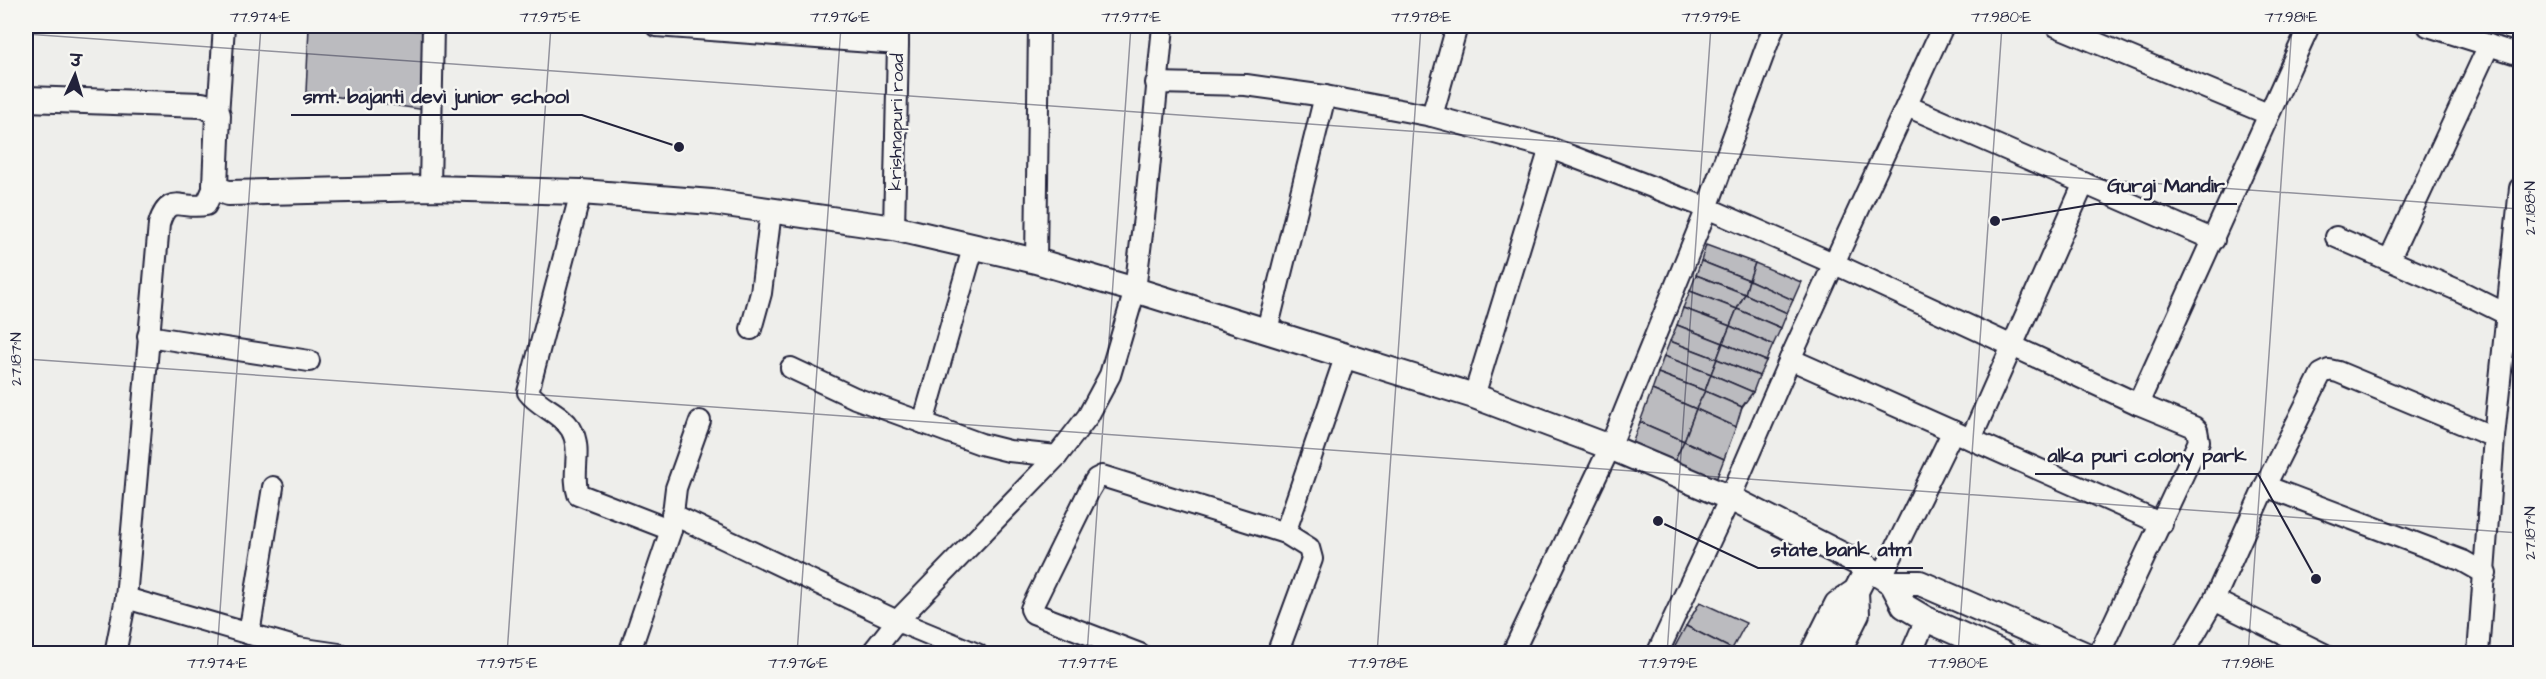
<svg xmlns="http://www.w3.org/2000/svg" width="2546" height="679" viewBox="0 0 2546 679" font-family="'Architects Daughter','Playpen Sans Deva',sans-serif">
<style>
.building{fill:#bbbbbf;stroke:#22223b;stroke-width:1.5}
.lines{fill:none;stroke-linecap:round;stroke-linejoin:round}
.minor-casing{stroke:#22223b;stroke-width:24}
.tertiary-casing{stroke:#22223b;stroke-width:28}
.minor{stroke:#f6f6f2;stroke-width:20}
.tertiary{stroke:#f6f6f2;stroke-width:24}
.ticks{fill:none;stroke:#22223b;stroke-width:1.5;stroke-opacity:0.45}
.labels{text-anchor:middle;stroke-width:5;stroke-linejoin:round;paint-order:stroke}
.street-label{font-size:18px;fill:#22223b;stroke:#f6f6f2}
.leader{fill:none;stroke:#22223b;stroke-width:2}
.callout-dot{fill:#22223b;stroke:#f6f6f2;stroke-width:2}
.callout-label{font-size:20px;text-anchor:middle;font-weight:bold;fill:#22223b;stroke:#f6f6f2;stroke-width:5;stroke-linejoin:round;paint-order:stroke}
.neatline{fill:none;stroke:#22223b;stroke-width:2}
.ticks-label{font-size:15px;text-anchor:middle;fill:#22223b}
</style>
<rect width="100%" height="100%" fill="#eeeeeb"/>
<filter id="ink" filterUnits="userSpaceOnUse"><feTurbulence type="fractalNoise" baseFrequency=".0167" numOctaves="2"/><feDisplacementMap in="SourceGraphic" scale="12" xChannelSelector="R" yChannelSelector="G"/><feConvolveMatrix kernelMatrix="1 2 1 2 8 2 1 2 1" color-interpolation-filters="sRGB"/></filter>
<g filter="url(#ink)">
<g class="building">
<polygon points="309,27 431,31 425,110 306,92"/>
<polygon points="1706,245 1755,263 1749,280 1701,261"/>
<polygon points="1701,261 1749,280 1745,294 1696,275"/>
<polygon points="1755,263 1801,282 1793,300 1749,280"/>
<polygon points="1696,275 1745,294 1737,309 1690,291"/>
<polygon points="1749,280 1793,300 1787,313 1745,294"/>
<polygon points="1690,291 1737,309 1730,326 1683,308"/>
<polygon points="1745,294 1787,313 1781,328 1737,309"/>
<polygon points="1683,308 1730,326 1723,343 1677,325"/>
<polygon points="1737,309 1781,328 1773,345 1730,326"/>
<polygon points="1677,325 1723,343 1717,359 1670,341"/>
<polygon points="1730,326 1773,345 1766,361 1723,343"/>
<polygon points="1670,341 1717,359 1711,374 1664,356"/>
<polygon points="1723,343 1766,361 1759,376 1717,359"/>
<polygon points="1664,356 1711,374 1705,391 1658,373"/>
<polygon points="1717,359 1759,376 1753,392 1711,374"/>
<polygon points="1658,373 1705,391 1696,409 1652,390"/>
<polygon points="1711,374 1753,392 1742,407 1705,391"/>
<polygon points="1652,390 1696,409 1684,441 1640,422"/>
<polygon points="1705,391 1742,407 1736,427 1696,409"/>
<polygon points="1696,409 1736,427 1724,459 1684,441"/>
<polygon points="1640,422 1684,441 1671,469 1630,448"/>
<polygon points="1684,441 1724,459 1714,485 1671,469"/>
<polygon points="1700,602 1746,623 1732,649 1686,626"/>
<polygon points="1686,626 1732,649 1729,654 1672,652"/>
</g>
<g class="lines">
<defs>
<g id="minor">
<polyline points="656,26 898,44 894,228"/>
<polyline points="1457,26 1432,116 1550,148 1707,208 1610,447 1512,654"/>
<polyline points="1774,26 1707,208 1835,264 2138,404 2309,26"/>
<polyline points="2056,26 2268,114"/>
<polyline points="2428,26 2520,55"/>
<polyline points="898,44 898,26"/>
<polyline points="1156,83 1246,85 1325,96 1432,116"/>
<polyline points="1907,106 2214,240"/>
<polyline points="218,115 224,26"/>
<polyline points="430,188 433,26"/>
<path d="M581,192L528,392C539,407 560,412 571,429C583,449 571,474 578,494L671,530"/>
<polyline points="2336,237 2462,292 2520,321"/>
<polyline points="2389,260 2489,45"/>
<polyline points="1036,261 1039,26"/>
<polyline points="751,329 761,293 771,211"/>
<polyline points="1267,330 1325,96"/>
<polyline points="148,336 309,361"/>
<polyline points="1790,359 2162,524"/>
<polyline points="791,368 855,398 981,444 1009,451 1057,456"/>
<polyline points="1474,396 1550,148"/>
<polyline points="923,423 973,248"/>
<polyline points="1971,439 2084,183"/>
<polyline points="2265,486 2463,561 2486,574"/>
<polyline points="672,514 897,621 977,654"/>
<polyline points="1285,533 1346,355"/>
<polyline points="1882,576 1953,431"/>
<polyline points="126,598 298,648 306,654"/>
<polyline points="2214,600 2324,654"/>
<polyline points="249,634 273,487"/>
<polyline points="298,648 339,654"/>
<path d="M115,654L126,598L159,224C169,192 181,210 206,205L215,185"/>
<polyline points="629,654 671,530 676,488 700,421"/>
<polyline points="871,654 897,621 1057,456 1088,416 1110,375 1135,290 1146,201 1163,26"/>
<polyline points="1140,654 1033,613 1031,609 1089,491 1096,479 1102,476 1285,533 1309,548 1312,559 1277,654"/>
<polyline points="1657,654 1730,498 1790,359 1943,26"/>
<polyline points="1911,654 1926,619"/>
<polyline points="2099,654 2199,441 2197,430 2194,427 2138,404"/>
<polyline points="2183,654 2214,600 2265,486 2321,374 2329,370 2338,372 2494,437"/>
<polyline points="2478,654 2494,437 2520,188"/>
</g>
<g id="tertiary">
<polyline points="26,99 202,105 209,107 218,115 215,185 220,190 228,193 430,188 581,192 712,202 894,228 1036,261 1135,290 1474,396 1610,447 1730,498 1868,568 1892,583"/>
<polyline points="1892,583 1920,583 2084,654"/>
<polyline points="1892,583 1904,606 1926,619 2004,654"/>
<polyline points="1812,654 1837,604 1856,591 1868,568"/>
<polyline points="1837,654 1857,614 1856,591"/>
</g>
</defs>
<use href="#minor" class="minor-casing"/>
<use href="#tertiary" class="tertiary-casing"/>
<use href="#minor" class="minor"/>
<use href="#tertiary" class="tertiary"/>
</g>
</g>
<path class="ticks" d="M26,34L2520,209M26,359L2520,533M217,654L261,26M507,654L551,26M797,654L841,26M1087,654L1131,26M1377,654L1421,26M1667,654L1711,26M1958,654L2002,26M2248,654L2292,26"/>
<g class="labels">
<g class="street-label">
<text transform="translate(896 122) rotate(-89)" y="6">krishnapuri road</text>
</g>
</g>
<path class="leader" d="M679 147L582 115H291M1995 221L2096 204H2237M2316 579L2258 474H2035M1658 521L1758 568H1923"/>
<g class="callout-dot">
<circle cx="679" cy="147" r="6"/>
<circle cx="1995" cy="221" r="6"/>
<circle cx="2316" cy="579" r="6"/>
<circle cx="1658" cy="521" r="6"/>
</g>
<g class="callout-label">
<text x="436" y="103">smt. bajanti devi junior school</text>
<text x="2166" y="192">Gurgi Mandir</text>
<text x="2147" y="462">alka puri colony park</text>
<text x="1841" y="556">state bank atm</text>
</g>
<rect width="2546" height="679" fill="none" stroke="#f6f6f2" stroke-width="66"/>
<g transform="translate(75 75) rotate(4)" stroke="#f6f6f2" stroke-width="4.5" paint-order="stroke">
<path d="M0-4.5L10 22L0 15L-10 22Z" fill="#22223b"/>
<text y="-9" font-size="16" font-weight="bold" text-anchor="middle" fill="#22223b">उ</text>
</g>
<rect x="33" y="33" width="2480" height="613" class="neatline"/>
<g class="ticks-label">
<text x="260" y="22">77.974°E</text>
<text x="550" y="22">77.975°E</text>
<text x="840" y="22">77.976°E</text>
<text x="1131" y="22">77.977°E</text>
<text x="1421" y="22">77.978°E</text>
<text x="1711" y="22">77.979°E</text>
<text x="2001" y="22">77.980°E</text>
<text x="2291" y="22">77.981°E</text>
<text transform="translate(2530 208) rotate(-90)" y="5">27.188°N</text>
<text transform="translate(16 359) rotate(-90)" y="5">27.187°N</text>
<text transform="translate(2530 533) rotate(-90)" y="5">27.187°N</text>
<text x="217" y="668">77.974°E</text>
<text x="507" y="668">77.975°E</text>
<text x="798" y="668">77.976°E</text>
<text x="1088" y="668">77.977°E</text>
<text x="1378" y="668">77.978°E</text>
<text x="1668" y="668">77.979°E</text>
<text x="1958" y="668">77.980°E</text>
<text x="2248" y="668">77.981°E</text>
</g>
</svg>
